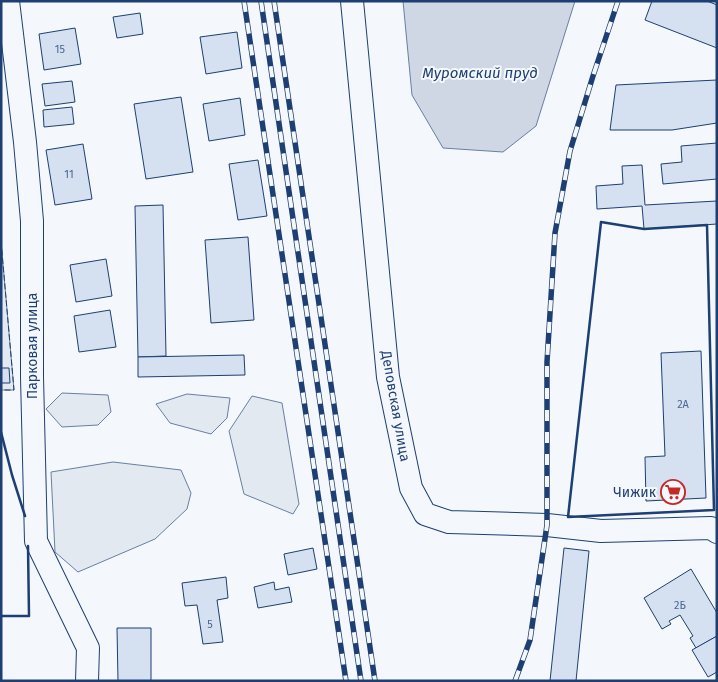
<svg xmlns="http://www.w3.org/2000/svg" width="718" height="682" viewBox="0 0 718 682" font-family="'Fira Sans',sans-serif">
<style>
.green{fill:#e3e9f0;stroke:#687fa3}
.water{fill:#cfd7e4;stroke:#687fa3}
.building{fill:#d5e0f0;stroke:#1d3f73}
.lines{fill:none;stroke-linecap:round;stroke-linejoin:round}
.minor-casing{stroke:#1d3f73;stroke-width:24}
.minor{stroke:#f4f7fb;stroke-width:22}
.rail-casing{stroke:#1d3f73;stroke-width:5.5}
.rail{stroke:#f4f7fb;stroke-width:4;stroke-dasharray:11;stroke-linecap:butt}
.fence{stroke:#1d3f73;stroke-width:1;stroke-dasharray:6 2.5;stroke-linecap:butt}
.wall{stroke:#1d3f73;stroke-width:2.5}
.labels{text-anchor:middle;stroke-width:4;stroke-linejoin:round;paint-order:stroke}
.number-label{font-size:11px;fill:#4b6792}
.street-label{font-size:14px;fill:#1d3f73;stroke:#f4f7fb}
.poi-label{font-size:14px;fill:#1d3f73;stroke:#f4f7fb;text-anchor:end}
.water-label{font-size:15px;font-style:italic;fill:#1d3f73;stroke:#f4f7fb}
</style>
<rect width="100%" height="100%" fill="#f4f7fb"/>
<g class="green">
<polygon points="1,241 14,390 1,390"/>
<polygon points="62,393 108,395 111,412 98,425 62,427 46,409"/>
<polygon points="187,394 230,398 227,418 211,434 170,423 156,404"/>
<polygon points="252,396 282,403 299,504 293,514 244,494 229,431"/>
<polygon points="113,462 181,470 191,493 187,509 155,539 78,572 55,552 51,472"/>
</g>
<polygon class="water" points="403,1 575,1 536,126 503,152 443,148 412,95"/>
<g class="building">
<polygon points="652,1 707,1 717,5 717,48 645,20"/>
<polygon points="140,13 143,34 117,38 113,17"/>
<polygon points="75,28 81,64 44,70 39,34"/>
<polygon points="237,32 242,68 206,74 200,37"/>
<polygon points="717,80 717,123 672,130 610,130 616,85"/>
<polygon points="72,81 75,102 45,106 42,84"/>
<polygon points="181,97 193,172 146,179 134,104"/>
<polygon points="240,98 245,135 209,141 203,104"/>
<polygon points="72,107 74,124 44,127 43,110"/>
<polygon points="717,143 717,179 663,184 661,164 682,162 681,146"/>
<polygon points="83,144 92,199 55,205 46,150"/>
<polygon points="258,160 267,216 238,220 229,164"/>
<polygon points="642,165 645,205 717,201 717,224 644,229 642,206 597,209 596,186 623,184 622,166"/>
<polygon points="163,205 166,356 138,357 135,206"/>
<polygon points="248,237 254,320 211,323 205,240"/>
<polygon points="106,259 112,296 76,302 70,265"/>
<polygon points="110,310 116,347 79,352 74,316"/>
<polygon points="701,351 706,498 646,501 645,457 665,456 661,353"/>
<polygon points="244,355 245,375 138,377 138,357"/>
<polygon points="1,368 9,368 10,383 1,383"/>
<polygon points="313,548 317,569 288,575 284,554"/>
<polygon points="564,548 589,551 576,681 550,681"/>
<polygon points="691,569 717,613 717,636 696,648 690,638 693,636 680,615 669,621 671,624 662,629 644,598"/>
<polygon points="226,577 228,598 217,600 223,642 203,644 197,605 185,606 182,583"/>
<polygon points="274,582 275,590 289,587 292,602 258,608 254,587"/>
<polygon points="117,628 151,628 151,681 118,681"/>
<polygon points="717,636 717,672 708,677 692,650"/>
</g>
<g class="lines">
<defs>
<g id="minor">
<polyline points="8,1 25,142 32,221 32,377 36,541 88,648 87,681"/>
<polyline points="352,1 388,377 411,488 425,514 449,522 547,525 601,531 711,528 717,532"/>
</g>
</defs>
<use href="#minor" class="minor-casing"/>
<use href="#minor" class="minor"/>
<defs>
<g id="rail">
<polyline points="244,1 346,681"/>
<polyline points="261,1 361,681"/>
<polyline points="274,1 375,681"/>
<polyline points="515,681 530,640 547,525 547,362 555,233 570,151 593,76 618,1"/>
</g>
</defs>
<use href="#rail" class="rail-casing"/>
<use href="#rail" class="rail"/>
<polyline class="fence" points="1,241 14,390 1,390"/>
<g class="wall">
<polygon points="601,222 644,229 707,225 714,510 568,517"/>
<polyline points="1,432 12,475 25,516"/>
<polyline points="1,616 29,616 28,546"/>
</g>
</g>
<defs>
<symbol id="supermarket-ring" viewBox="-11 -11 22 22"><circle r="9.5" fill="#f4f7fb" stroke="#c62828" stroke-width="1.5"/><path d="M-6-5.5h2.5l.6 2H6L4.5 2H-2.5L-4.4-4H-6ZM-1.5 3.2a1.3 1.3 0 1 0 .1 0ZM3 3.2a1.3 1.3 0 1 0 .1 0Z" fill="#c62828"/></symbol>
</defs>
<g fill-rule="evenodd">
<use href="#supermarket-ring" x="659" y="478" width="28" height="28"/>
</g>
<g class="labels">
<g class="number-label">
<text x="60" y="53">15</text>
<text x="69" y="178">11</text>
<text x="683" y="408">2А</text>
<text x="680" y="609">2Б</text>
<text x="210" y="628">5</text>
</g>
<g class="street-label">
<text transform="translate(32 346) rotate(-90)" y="5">Парковая улица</text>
<text transform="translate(396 406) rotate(80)" y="5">Деповская улица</text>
</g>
<g class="poi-label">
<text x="656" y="497">Чижик</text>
</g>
<g class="water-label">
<text x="480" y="78">Муромский пруд</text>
</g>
</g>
<rect width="718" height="682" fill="none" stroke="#1d3f73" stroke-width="5"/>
</svg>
